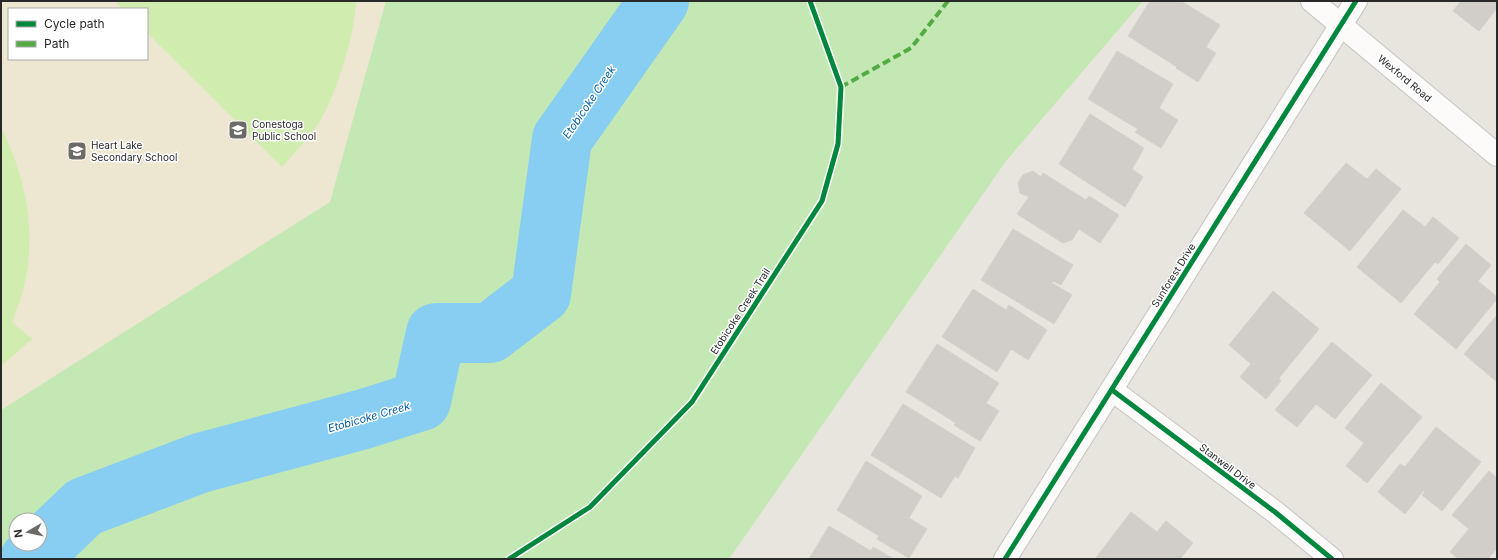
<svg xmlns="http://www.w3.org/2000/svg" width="1498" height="560" viewBox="0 0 1498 560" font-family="Inter,sans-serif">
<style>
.education{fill:#ede6d1;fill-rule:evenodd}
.green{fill:#c4e8b3;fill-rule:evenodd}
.pitch{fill:#d0edaf}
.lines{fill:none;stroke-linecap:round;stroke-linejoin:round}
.river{stroke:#88cef3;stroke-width:60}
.building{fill:#d1cec9;stroke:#d3d1ca}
.minor-casing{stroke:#c5c4c4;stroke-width:24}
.minor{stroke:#fcfbfa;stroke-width:22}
.quiet{stroke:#53ab44;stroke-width:4;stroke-dasharray:8 4;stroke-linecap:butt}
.cycleway-casing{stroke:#fff;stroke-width:8}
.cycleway{stroke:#00873e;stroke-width:5}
.labels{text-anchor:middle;stroke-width:3;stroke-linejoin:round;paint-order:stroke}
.street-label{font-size:10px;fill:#292929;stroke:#fff}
.poi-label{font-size:10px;fill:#292929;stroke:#fff;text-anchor:start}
.water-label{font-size:11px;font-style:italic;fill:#005ea6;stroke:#fff}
</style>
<rect width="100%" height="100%" fill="#e8e5de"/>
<path class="education" d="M1,1H386L330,202L1,410ZM9,9H147V59H9Z"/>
<path class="green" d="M386,1H1143L1006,161L729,559H1V410L330,202ZM16,520H40V544H16Z"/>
<g class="pitch">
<path d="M115,1H356C355,35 336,96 318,124C308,139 294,153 282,167L147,33V9H123Z"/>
<path d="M1,127C26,178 37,231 24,287C21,299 16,310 12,322L32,339L1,366Z"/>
</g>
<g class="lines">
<polyline class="river" points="30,559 84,507 200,463 364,419 421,401 436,333 490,333 541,294 562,139 659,1"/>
</g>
<g class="building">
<polygon points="1150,1 1181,1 1220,25 1206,47 1216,53 1198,82 1176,68 1177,67 1128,36"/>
<polygon points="1461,1 1497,1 1497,8 1479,31 1453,11"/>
<polygon points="1117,51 1173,84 1159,108 1178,120 1161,148 1135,132 1138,129 1088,99"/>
<polygon points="1090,114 1144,148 1132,169 1143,177 1125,207 1059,164"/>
<polygon points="1346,163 1367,179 1376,169 1401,189 1350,251 1304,213"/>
<polygon points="1033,171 1041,177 1043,173 1086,200 1089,196 1119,215 1100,243 1079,229 1072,240 1063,243 1017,214 1029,197 1020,193 1018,183 1023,175"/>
<polygon points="1403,210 1425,227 1433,217 1459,238 1438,264 1435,262 1401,303 1357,267"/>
<polygon points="1013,229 1073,265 1061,285 1053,281 1052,283 1072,295 1054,324 981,280"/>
<polygon points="1466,244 1491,265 1478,281 1497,297 1497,299 1456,349 1414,314 1440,282 1437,279"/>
<polygon points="973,289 1006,310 1009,305 1047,330 1028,360 1011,349 997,372 942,337"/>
<polygon points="1273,291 1319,329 1279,378 1281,381 1266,399 1240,377 1251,364 1229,345"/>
<polygon points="1497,315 1497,382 1464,354"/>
<polygon points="1332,342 1372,375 1335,419 1316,404 1297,427 1275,410"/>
<polygon points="937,344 999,383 986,403 999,411 980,441 954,425 956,423 906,392"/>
<polygon points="1381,383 1422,417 1367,483 1346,466 1364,443 1345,428"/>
<polygon points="903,404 975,448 958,478 955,476 941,498 871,455"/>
<polygon points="1436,427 1481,462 1442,511 1422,495 1425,492 1424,490 1405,514 1378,492 1400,464 1405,467"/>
<polygon points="866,461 922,496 909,518 927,529 909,558 877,539 879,536 837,510"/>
<polygon points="1489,471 1497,478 1497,548 1488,559 1459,559 1450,552 1469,529 1452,515"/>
<polygon points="1131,512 1157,532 1166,521 1193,543 1180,559 1095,559"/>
<polygon points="829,526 871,551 873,547 894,559 809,559"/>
</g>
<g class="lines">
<defs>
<g id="minor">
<polyline points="1312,1 1497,155"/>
<polyline points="1112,390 1275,512 1332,559"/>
<polyline points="1005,559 1356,1"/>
</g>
</defs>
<use href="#minor" class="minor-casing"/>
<use href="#minor" class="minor"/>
<polyline class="quiet" points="841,87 911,48 948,1"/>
<defs>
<g id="cycleway">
<polyline points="1112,390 1275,512 1332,559"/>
<polyline points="509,559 590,507 692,402 822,201 838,144 841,87 810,1"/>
<polyline points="1005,559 1356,1"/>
</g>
</defs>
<use href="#cycleway" class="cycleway-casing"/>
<use href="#cycleway" class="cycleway"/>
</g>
<defs>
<symbol id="school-square" viewBox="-11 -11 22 22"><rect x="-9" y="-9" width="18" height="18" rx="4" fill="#6c6b68" stroke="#fff"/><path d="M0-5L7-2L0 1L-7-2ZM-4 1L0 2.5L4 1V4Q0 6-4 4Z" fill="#fff"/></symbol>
</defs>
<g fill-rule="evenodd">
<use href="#school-square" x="227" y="119" width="22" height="22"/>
<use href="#school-square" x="66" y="140" width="22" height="22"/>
</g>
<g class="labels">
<g class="street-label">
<text transform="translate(1405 78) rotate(40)" y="4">Wexford Road</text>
<text transform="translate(1173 275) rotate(-58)" y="4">Sunforest Drive</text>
<text transform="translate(740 311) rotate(-57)" y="4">Etobicoke Creek Trail</text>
<text transform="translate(1228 466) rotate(37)" y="4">Stanwell Drive</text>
</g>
<g class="poi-label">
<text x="252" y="128">Conestoga<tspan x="252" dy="12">Public School</tspan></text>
<text x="91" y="149">Heart Lake<tspan x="91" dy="12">Secondary School</tspan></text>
</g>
<g class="water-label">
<text transform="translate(589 102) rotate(-56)" y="4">Etobicoke Creek</text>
<text transform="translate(369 417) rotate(-16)" y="4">Etobicoke Creek</text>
</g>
</g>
<rect width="1498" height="560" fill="none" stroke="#292929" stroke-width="4"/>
<rect x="8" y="8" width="140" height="52" fill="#ffffff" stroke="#a9a9a9"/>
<rect x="16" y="21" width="20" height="6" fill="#00873e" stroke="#a9a9a9"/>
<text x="44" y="28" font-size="12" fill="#292929">Cycle path</text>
<rect x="16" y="41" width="20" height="6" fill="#53ab44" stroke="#a9a9a9"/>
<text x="44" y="48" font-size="12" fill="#292929">Path</text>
<g transform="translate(28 532) rotate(261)"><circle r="19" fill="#ffffff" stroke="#a9a9a9"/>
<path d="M0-3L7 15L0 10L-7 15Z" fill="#6c6b68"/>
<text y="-6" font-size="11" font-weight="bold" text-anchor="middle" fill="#292929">N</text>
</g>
</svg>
